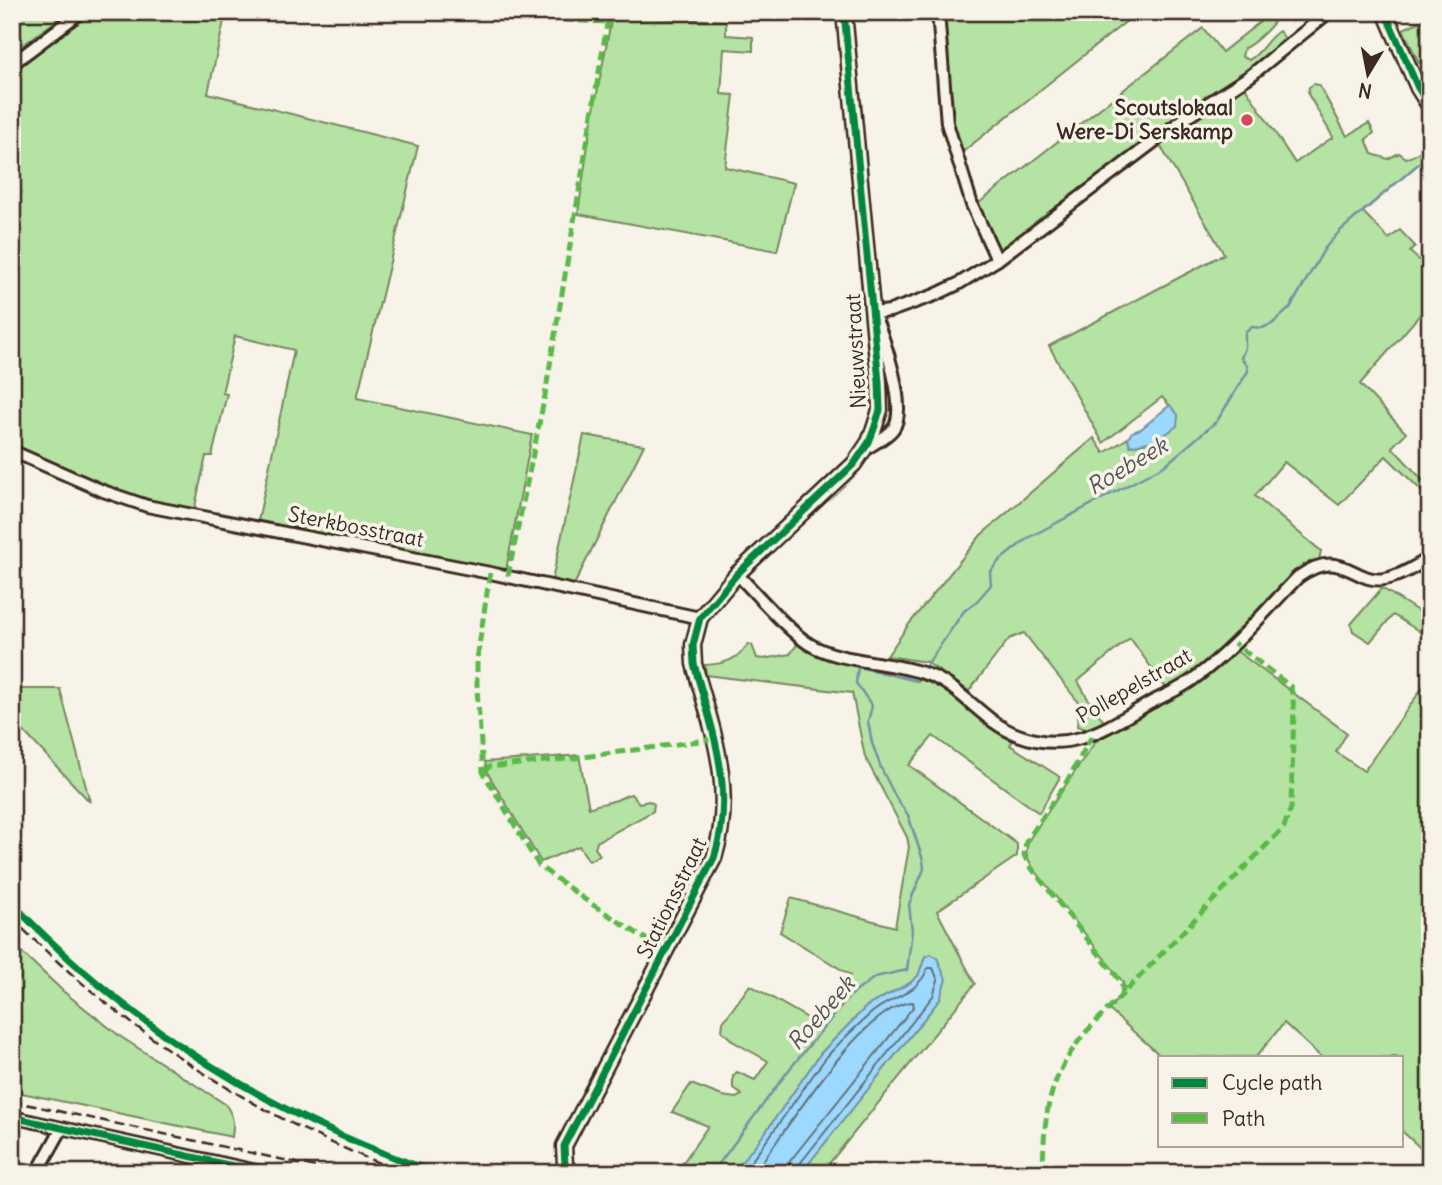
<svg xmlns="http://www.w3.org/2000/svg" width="1442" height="1185" viewBox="0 0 1442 1185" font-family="Delius,sans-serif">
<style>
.green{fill:#b4e3a3;stroke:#788660;stroke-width:2}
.water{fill:#9dd8fe;stroke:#7692a4;stroke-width:2}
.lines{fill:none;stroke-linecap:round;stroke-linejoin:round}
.shore{stroke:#627078;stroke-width:2}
.stream{stroke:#7692a4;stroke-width:2.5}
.minor-casing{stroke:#3b2a1e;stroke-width:16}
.tertiary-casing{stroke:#3b2a1e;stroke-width:19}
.minor{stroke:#f7f3e8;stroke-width:10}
.tertiary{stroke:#f7f3e8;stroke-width:14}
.rail{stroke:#3b2a1e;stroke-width:2.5;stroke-dasharray:10 5;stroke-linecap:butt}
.quiet{stroke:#58b947;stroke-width:5;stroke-dasharray:10 5;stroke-linecap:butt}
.cycleway-casing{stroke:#f7f3e8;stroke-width:11}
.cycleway{stroke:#00873e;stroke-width:7}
.poi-dot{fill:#d1495b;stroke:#f7f3e8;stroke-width:2.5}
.labels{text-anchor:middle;stroke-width:7;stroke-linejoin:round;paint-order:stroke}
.poi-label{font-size:21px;font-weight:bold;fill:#3b2a1e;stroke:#f7f3e8;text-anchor:end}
.street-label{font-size:21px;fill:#3b2a1e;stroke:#f7f3e8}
.water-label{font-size:23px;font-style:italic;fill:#545656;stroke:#f7f3e8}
</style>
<rect width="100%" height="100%" fill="#f7f3e8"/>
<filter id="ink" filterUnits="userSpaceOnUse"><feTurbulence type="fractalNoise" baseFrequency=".0143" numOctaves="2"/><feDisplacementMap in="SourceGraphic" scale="14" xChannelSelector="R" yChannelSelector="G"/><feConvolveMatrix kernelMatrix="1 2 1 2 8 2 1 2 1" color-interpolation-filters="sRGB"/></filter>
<g filter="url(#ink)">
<g class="green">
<polygon points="12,12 68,12 12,53"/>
<polygon points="89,12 226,12 208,93 418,146 357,398 532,435 506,570 258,521 294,350 235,336 222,393 227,394 212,456 206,456 194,511 140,497 73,474 12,446 12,71"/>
<polygon points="941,12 1138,12 960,154 950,118"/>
<path d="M1270,14L1275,20C1271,28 1251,46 1244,48L1242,57L1249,60C1262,53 1267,38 1279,31L1287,41L1171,124L1000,254L992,242L975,206L1203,28L1222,52Z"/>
<polygon points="612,16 726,21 726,35 753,37 753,51 724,49 721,94 734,95 725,167 794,183 777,251 578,214 590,130"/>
<polygon points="1430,17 1430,58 1419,63 1403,29"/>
<path d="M1243,84L1295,163L1333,137L1308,94L1309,87L1314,84L1319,85L1347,136L1369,123L1374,133L1366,139L1372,154L1388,159L1399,153L1406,158C1418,156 1423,148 1430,139V154L1363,212L1389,239L1400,230L1415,246L1410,252L1430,270V303L1360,384L1406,433L1392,447L1430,488V499L1386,456L1339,505L1284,462L1255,496L1321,551L1319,560L1309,566L1227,645L1199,669L1166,688L1130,638L1078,681L1088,699L1105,723L1088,730L1077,726L1079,703L1024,633L1009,639L969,691L926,662L887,656L909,624L981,535L1094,438L1104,453L1128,438L1130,446L1157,440L1176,426L1178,415L1162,397L1103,443L1049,346L1224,254L1158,142Z"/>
<polygon points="584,435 644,445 574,585 552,580"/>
<polygon points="1382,588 1430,619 1430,638 1393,615 1370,642 1353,631 1351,624"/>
<path d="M799,642L927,678L962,700L988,725L1014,739L1010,745L1060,777L1039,813L933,736L909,765L1017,844V856L937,911L975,984L827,1166L832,1173H801L940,999L925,957L918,976L910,983L867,1006L821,1053L765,1133L733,1173H718L712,1165L705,1173H676L708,1126L672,1112L691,1084L722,1096L736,1098L742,1095L733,1088V1076L737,1072L755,1080L768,1061L734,1042L722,1031L723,1022L750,985L811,1020L850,975L780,932L791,898L895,927L909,847L907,837L865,757L852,693L706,675L705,665C724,664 738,660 748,644L752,645L757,658L763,659L790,654Z"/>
<path d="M1234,649L1347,733L1336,752L1364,771L1425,684L1430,687V1157L1402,1131V1057H1321L1284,1023L1256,1057H1162L1108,1009L1122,995L1125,988L1122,981L1034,869C1026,857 1024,852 1030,838L1095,742L1176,694Z"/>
<polygon points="12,689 60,689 90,802 12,719"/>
<path d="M579,755L589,808C597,804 604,804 613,801C620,800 624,795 631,794L639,803L649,801L654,804L653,811L597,842L595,848L600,855L589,861L579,846L541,862L487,772L485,762Z"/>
<path d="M12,943L64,992L121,1037L225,1104C234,1116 234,1123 232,1137L12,1091Z"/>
</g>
<g class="water">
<polygon points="1170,405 1178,415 1177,426 1157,440 1130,446 1128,438 1132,432 1141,429"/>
<polygon points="931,954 937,958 946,979 940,999 801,1173 733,1173 765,1133 821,1053 867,1006 910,983 918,976 925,957"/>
</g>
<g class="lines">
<g class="shore">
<path d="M742,1173C772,1136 797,1096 825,1059C837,1044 853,1030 867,1017C888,995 916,998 928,968H933L938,980L933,996L798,1166L796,1173"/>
<path d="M754,1173C785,1133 863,1004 913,1002L914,1006L790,1161L787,1173"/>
</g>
<g class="stream">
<polyline points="12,55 70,12"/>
<polyline points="924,669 964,611 976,602 991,585 990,572 999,561 1028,538 1164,466 1217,421 1248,371 1247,365 1241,358 1245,348 1245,333 1252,327 1262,328 1272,324 1290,308 1325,248 1340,231 1430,154"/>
<polyline points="712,1173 788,1071 849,997 875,977 907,970 912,931 909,904 924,869 923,860 908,815 896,798 881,768 872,743 868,721 872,706 856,683 858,667 917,681 921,678"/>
</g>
<defs>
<g id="minor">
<polyline points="938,12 947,123 972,205 997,260"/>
<polyline points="12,64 81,12"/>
<path d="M867,448C875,443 887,437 893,429C909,409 883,335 873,313L890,311L935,295L958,284L997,260L1184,119L1250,76L1329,12"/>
<polyline points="12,451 103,491 147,506 490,573 700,618"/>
<path d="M737,574C756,593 787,630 809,644C840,663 892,661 926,674C962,686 982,722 1018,735C1071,755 1106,728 1150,703C1165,695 1183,688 1196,677C1234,649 1265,611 1298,577C1342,545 1354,585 1385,579C1401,576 1416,566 1430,558"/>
<polyline points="12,1117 265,1173"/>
<polyline points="37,1173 62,1128"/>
</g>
<g id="tertiary">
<polyline points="1385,12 1418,88 1430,107"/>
<path d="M572,1173L565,1165L564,1146L714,858C736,790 712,729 694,664L693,645L700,618L737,574L854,464L869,442L874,429L880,410L879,382L844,12"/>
</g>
</defs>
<use href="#minor" class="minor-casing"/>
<use href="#tertiary" class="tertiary-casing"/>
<use href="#minor" class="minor"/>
<use href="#tertiary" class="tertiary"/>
<g class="rail">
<path d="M12,918C124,1031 256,1118 405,1173"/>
<polyline points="12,1101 344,1173"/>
</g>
<g class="quiet">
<polyline points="430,12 443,17 480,16 607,22"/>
<polyline points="490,573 477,659 477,689 483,772 539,866 587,901 666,952"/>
<polyline points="508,576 545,395 609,12"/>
<polyline points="1092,736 1067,781 1026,842 1024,855 1029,865 1121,982 1123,993"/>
<polyline points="483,772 489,767 576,758 714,739"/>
<path d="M1043,1173C1044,1114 1047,1080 1085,1033L1284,827L1291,808L1294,708L1291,687L1234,643"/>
</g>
<defs>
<g id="cycleway">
<polyline points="1385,12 1418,88 1430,107"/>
<path d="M12,903C129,1026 277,1120 438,1173"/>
<polyline points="12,1117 265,1173"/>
<path d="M572,1173L565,1165L564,1146L714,858C736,790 712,729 694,664L693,645L700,618L737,574L854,464L869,442L874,429L880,410L879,382L844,12"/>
</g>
</defs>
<use href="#cycleway" class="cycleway-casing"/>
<use href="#cycleway" class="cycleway"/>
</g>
</g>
<circle class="poi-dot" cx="1247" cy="120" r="7"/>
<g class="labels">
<g class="poi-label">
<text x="1233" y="115">Scoutslokaal<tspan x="1233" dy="24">Were-Di Serskamp</tspan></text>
</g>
<g class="street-label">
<text transform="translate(856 351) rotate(-93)" y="7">Nieuwstraat</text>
<text transform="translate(356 527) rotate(11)" y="7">Sterkbosstraat</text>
<text transform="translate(1134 686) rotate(-30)" y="7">Pollepelstraat</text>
<text transform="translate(672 898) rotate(-64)" y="7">Stationsstraat</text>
</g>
<g class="water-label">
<text transform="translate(1127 466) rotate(-31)" y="8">Roebeek</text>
<text transform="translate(821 1013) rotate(-49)" y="8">Roebeek</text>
</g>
</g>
<rect width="1442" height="1185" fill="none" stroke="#f7f3e8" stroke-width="42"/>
<rect x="21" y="21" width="1400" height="1143" fill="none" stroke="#3b2a1e" stroke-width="2.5" filter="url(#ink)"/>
<rect x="1158" y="1056" width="245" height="91" fill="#f7f3e8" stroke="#aca397" stroke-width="2"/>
<rect x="1172" y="1078" width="35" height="10" fill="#00873e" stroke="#aca397" stroke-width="2"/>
<text x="1222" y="1090" font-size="21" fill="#3b2a1e">Cycle path</text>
<rect x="1172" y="1113" width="35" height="10" fill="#58b947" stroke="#aca397" stroke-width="2"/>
<text x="1222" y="1126" font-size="21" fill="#3b2a1e">Path</text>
<g transform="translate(1368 74) rotate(190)" stroke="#f7f3e8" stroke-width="5" paint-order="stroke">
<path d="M0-5L12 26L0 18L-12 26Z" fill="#3b2a1e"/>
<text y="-10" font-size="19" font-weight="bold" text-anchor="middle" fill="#3b2a1e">N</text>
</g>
</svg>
